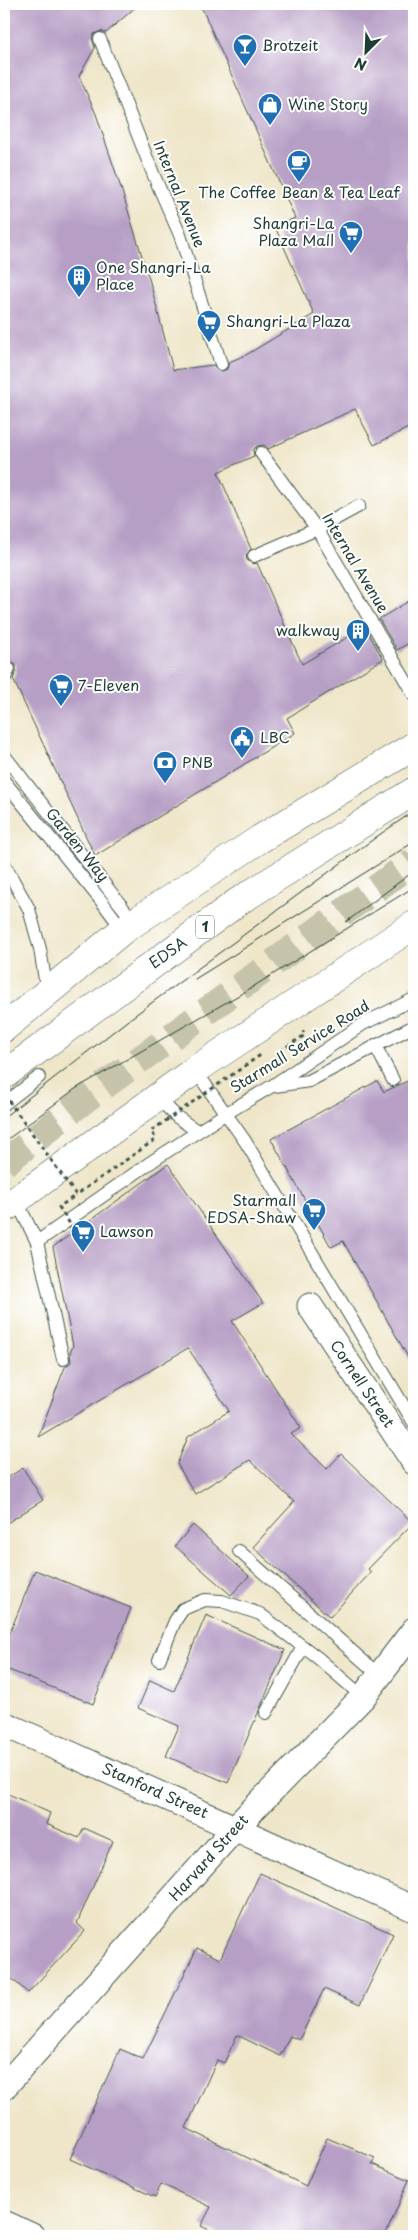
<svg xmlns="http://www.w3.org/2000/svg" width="418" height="2240" viewBox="0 0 418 2240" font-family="'Playpen Sans',sans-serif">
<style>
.building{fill:#b69ec5}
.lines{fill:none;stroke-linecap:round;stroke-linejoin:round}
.trunk-tunnel{stroke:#c5c4ab;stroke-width:28;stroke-dasharray:28 14;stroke-linecap:butt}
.service-casing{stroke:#3e564a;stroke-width:14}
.minor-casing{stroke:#3e564a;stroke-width:27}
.trunk-casing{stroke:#3e564a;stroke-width:29}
.path{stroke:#3e564a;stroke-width:3;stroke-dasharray:4 4;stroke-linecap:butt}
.service{stroke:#fff;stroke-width:12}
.minor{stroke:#fff;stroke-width:25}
.trunk{stroke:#fff;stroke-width:28}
.tram{stroke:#1f3d34;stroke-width:1}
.path-bridge{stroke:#3e564a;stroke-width:3;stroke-dasharray:4 4;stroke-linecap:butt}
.labels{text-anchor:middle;stroke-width:4;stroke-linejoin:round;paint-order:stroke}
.shield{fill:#fff;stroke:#627771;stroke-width:1}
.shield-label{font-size:14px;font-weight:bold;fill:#1f3d34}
.poi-label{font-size:15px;fill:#1f3d34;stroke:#fff;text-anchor:start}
.street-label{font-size:15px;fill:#1f3d34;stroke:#fff}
</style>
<rect width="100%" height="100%" fill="#fff"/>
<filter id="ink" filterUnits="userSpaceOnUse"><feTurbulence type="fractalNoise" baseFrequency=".02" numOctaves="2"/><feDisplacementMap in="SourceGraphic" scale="10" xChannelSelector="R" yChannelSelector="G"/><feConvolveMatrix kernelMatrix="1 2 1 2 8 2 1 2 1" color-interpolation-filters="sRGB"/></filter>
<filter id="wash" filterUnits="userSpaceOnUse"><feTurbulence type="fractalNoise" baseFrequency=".0096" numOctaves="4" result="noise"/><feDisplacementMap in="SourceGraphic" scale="20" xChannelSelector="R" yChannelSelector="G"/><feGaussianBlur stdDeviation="1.12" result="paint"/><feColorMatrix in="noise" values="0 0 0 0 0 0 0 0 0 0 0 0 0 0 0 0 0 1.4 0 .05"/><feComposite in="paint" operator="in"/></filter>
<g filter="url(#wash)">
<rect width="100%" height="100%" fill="#efe6c9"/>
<g id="blocks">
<g class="building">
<polygon points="4,4 139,4 106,33 101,31 94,34 92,38 95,48 79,76 96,114 121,188 150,282 173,370 213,365 220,372 227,369 229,362 246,355 314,314 275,227 295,218 200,4 414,4 414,425 374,445 355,409 268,449 264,445 257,446 253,450 254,456 218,472 251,549 246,555 247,560 253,564 257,563 302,664 365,627 383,659 287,718 295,733 95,856 13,679 16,672 16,665 4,659"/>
<polygon points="414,598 414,640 397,650 379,619"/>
<polygon points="414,1078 414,1368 343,1241 331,1247 271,1139 377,1081 384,1092"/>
<polygon points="168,1164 263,1303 232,1321 301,1428 291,1434 327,1469 341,1454 413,1523 368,1569 371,1572 330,1617 253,1547 294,1502 250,1460 195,1494 177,1464 188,1437 229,1411 188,1348 38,1437 65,1367 71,1362 70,1353 73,1346 53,1247"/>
<polygon points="23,1468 43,1500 4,1525 4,1480"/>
<polygon points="193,1525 249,1576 231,1595 175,1546"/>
<polygon points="35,1570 131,1608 93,1704 4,1668 4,1647"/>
<polygon points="206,1615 285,1650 228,1783 166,1756 179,1726 138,1708 150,1680 174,1691"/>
<polygon points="4,1792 50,1813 46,1824 79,1838 84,1828 113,1841 77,1923 85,1931 28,1993 4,1972"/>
<polygon points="260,1873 393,1934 360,2005 324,1989 299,2040 290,2036 280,2056 237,2035 224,2063 217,2060 186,2128 306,2186 327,2138 375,2158 372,2164 409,2180 385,2236 222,2236 201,2226 211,2207 161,2184 155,2197 70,2159 120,2049 143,2059 197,1948 220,1959"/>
</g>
</g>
</g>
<g filter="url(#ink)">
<use href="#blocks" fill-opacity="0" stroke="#3e564a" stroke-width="1"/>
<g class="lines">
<polyline class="trunk-tunnel" points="4,1163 84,1100 414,861"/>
<defs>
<g id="service">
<polyline points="100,39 154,176 180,235 221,364"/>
<polyline points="261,453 317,529 414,695"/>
<polyline points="254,556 317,529 359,506"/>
<polyline points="4,669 9,669 4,679"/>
<polyline points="4,755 134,922"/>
<polyline points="4,781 103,903 123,930"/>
<polyline points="4,864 29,909 40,949 47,992"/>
<polyline points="375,1045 393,1080"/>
<polyline points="195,1070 245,1141 414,1423"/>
<polyline points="275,1086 309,1081 414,1026"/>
<polyline points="157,1097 177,1117 197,1131"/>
<polyline points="4,1104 39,1077"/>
<polyline points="16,1200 37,1242"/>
<polyline points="63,1359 37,1242 154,1160 225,1114 272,1086 363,1024 414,999"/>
<polyline points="239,1551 380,1676"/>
<polyline points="159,1660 175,1621 183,1609 205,1600 222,1601 260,1614 318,1658 363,1697"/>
<polyline points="266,1713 303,1647"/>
</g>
<g id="minor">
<polyline points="310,1306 414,1462"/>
<polyline points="4,1724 414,1909"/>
<polyline points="4,2087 236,1827 363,1697 414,1630"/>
<polyline points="4,2223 32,2236"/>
</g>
<g id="trunk">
<polyline points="4,1028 123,930 260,839 414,746"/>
<polyline points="4,1075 239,901 414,791"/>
<polyline points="4,1209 195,1070 414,925"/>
</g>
</defs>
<use href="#service" class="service-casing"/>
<use href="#minor" class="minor-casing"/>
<use href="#trunk" class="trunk-casing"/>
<polyline class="path" points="280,1051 305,1035 303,1031"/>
<use href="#service" class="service"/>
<use href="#minor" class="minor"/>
<use href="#trunk" class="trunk"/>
<g class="tram">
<polyline points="346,922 414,871"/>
<polyline points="195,979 414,842"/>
<polyline points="4,1117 127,1021 379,835 414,811"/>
<polyline points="4,1142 75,1089 246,991 414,887"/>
</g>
<g class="path-bridge">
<polyline points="4,1094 76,1195 156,1139 151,1131 262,1054"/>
<polyline points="74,1230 59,1207 76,1195"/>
</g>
</g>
</g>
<defs>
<symbol id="bar-pin" viewBox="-11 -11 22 30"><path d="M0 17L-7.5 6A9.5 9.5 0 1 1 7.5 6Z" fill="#1f6fb2" stroke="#fff"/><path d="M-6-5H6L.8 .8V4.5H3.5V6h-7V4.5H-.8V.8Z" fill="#fff"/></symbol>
<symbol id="shop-pin" viewBox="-11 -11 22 30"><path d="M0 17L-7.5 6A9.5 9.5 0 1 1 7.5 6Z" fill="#1f6fb2" stroke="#fff"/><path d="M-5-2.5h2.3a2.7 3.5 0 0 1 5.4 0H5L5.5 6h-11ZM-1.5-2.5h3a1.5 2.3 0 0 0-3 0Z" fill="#fff"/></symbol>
<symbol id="cafe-pin" viewBox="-11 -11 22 30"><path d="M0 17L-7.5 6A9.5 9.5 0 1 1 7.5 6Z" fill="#1f6fb2" stroke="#fff"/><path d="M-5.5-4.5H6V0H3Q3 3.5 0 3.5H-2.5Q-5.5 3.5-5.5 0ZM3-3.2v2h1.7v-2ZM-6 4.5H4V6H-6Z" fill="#fff"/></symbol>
<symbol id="supermarket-pin" viewBox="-11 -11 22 30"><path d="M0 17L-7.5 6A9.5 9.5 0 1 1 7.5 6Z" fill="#1f6fb2" stroke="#fff"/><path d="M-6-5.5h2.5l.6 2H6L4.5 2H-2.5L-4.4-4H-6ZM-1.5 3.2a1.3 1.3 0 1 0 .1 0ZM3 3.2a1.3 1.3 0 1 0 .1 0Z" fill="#fff"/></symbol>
<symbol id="building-pin" viewBox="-11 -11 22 30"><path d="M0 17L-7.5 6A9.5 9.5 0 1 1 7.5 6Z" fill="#1f6fb2" stroke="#fff"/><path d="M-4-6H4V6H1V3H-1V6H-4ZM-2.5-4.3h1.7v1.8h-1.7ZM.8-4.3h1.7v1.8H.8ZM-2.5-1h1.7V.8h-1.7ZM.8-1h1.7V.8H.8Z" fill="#fff"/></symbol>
<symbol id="civic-pin" viewBox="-11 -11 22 30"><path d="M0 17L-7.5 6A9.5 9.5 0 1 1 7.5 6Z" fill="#1f6fb2" stroke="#fff"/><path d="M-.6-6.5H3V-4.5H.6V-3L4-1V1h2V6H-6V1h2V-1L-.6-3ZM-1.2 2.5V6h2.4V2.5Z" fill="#fff"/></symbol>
<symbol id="bank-pin" viewBox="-11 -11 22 30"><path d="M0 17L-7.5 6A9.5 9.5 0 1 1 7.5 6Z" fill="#1f6fb2" stroke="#fff"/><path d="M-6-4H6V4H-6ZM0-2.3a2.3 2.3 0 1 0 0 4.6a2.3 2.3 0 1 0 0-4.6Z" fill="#fff"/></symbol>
</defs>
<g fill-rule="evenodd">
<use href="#bar-pin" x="231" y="32" width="28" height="38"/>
<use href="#shop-pin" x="256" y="91" width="28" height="38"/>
<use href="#cafe-pin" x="285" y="148" width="28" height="38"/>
<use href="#supermarket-pin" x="337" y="219" width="28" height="38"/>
<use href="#building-pin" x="65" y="263" width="28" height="38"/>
<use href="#supermarket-pin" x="195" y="308" width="28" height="38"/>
<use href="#building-pin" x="344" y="617" width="28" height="38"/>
<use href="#supermarket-pin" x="47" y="672" width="28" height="38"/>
<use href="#civic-pin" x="228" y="724" width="28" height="38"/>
<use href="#bank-pin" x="151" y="749" width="28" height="38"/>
<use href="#supermarket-pin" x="300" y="1196" width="28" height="38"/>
<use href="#supermarket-pin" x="69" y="1218" width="28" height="38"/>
</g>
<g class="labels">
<rect class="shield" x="196" y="915.5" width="18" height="23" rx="4"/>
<g class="shield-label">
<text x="205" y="932">1</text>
</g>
<g class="poi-label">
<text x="262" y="51">Brotzeit</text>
<text x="288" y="110">Wine Story</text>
<text x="299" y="198" text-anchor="middle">The Coffee Bean &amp; Tea Leaf</text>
<text x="334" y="229" text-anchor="end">Shangri-La<tspan x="334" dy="17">Plaza Mall</tspan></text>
<text x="96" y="273">One Shangri-La<tspan x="96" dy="17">Place</tspan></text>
<text x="226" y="327">Shangri-La Plaza</text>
<text x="340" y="636" text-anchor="end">walkway</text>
<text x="78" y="691">7-Eleven</text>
<text x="260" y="743">LBC</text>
<text x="182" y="768">PNB</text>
<text x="296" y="1206" text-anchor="end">Starmall<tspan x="296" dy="17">EDSA-Shaw</tspan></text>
<text x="100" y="1237">Lawson</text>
</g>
<g class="street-label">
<text transform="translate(179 194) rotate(68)" y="5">Internal Avenue</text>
<text transform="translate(355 563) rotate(59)" y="5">Internal Avenue</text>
<text transform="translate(77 845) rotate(51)" y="5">Garden Way</text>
<text transform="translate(168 953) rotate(-36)" y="5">EDSA</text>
<text transform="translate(300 1047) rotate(-32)" y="5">Starmall Service Road</text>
<text transform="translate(362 1384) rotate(56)" y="5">Cornell Street</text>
<text transform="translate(155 1791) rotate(24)" y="5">Stanford Street</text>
<text transform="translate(209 1858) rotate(-48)" y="5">Harvard Street</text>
</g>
</g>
<rect width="418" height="2240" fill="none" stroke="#fff" stroke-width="20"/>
<g transform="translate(366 52) rotate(204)" stroke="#ffffff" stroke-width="4" paint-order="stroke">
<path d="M0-4L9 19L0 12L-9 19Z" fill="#1f3d34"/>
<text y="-8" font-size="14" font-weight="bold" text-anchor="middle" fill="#1f3d34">N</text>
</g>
</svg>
